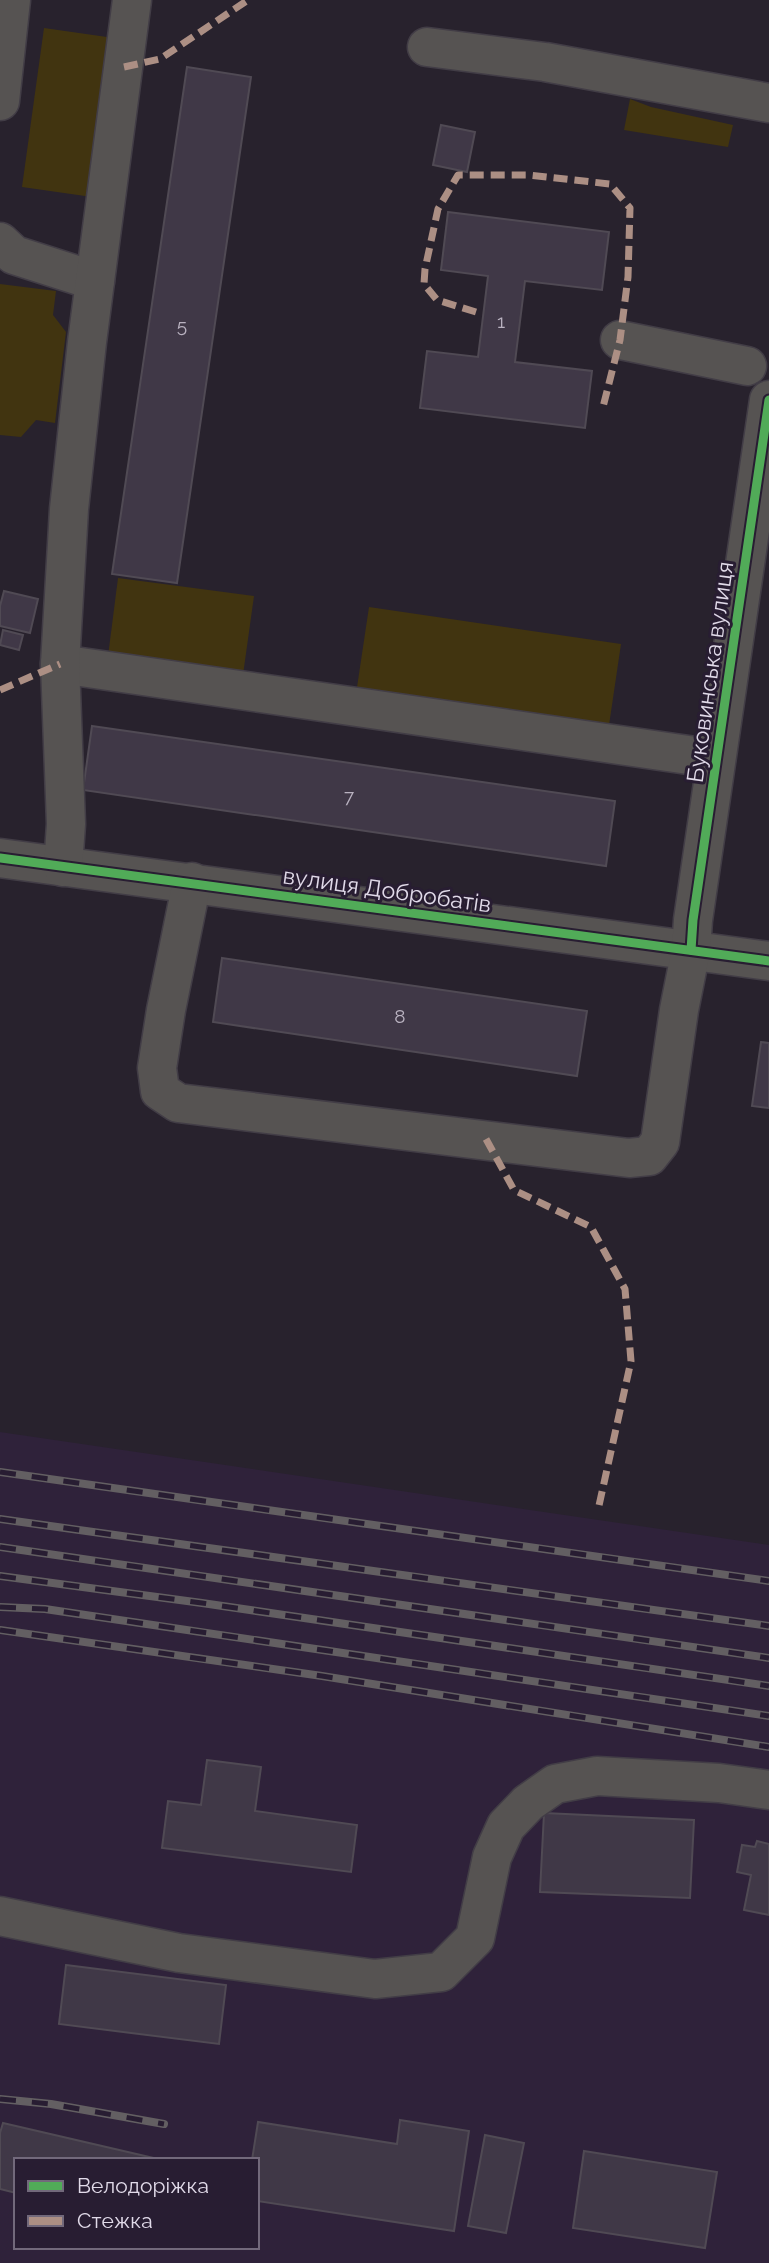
<svg xmlns="http://www.w3.org/2000/svg" width="769" height="2263" viewBox="0 0 769 2263" font-family="Raleway,sans-serif">
<style>
.built{fill:#2f223a;fill-rule:evenodd}
.green{fill:#413410}
.building{fill:#403847;stroke:#504a54;stroke-width:2}
.lines{fill:none;stroke-linecap:round;stroke-linejoin:round}
.minor-casing{stroke:#423d46;stroke-width:41}
.minor{stroke:#565352;stroke-width:38}
.rail-casing{stroke:#635f62;stroke-width:8}
.rail{stroke:#281d32;stroke-width:5;stroke-dasharray:16;stroke-linecap:butt}
.quiet{stroke:#ac8f84;stroke-width:7;stroke-dasharray:14 7;stroke-linecap:butt}
.cycleway-casing{stroke:#281d32;stroke-width:13}
.cycleway{stroke:#51ab58;stroke-width:9}
.labels{text-anchor:middle;stroke-width:6;stroke-linejoin:round;paint-order:stroke}
.number-label{font-size:19px;fill:#b9b2c0}
.street-label{font-size:23px;fill:#e1dae9;stroke:#281d32}
</style>
<rect width="100%" height="100%" fill="#28222d"/>
<path class="built" d="M0,1432L769,1545V2263H0ZM16,2160H257V2247H16Z"/>
<g class="green">
<polygon points="44,28 121,39 99,198 22,187"/>
<polygon points="630,99 651,107 733,125 728,147 624,130"/>
<polygon points="0,284 56,291 53,315 66,332 55,423 36,420 21,437 0,435"/>
<polygon points="118,578 254,596 242,682 107,664"/>
<polygon points="369,607 621,644 608,732 356,694"/>
</g>
<g class="building">
<polygon points="187,67 251,77 177,583 112,574"/>
<polygon points="441,125 475,132 467,172 433,165"/>
<polygon points="448,212 609,232 602,290 525,281 515,362 592,371 585,428 420,408 427,351 478,357 488,276 441,270"/>
<polygon points="4,591 38,599 30,633 0,626 0,606"/>
<polygon points="3,630 23,635 19,650 0,645"/>
<polygon points="92,726 615,801 606,866 83,790"/>
<polygon points="222,958 587,1011 577,1076 213,1022"/>
<polygon points="761,1042 769,1043 769,1108 752,1106"/>
<polygon points="207,1760 261,1767 255,1811 357,1825 351,1872 162,1848 168,1801 201,1805"/>
<polygon points="544,1813 694,1820 690,1898 540,1892"/>
<polygon points="757,1841 769,1844 769,1915 744,1910 751,1875 737,1872 742,1845 755,1847"/>
<polygon points="66,1965 226,1985 219,2044 59,2024"/>
<polygon points="400,2120 469,2131 454,2231 257,2201 257,2160 252,2160 258,2122 397,2144"/>
<polygon points="3,2123 158,2159 16,2160 16,2193 0,2189 0,2133"/>
<polygon points="485,2135 524,2143 506,2233 468,2226"/>
<polygon points="584,2151 717,2172 705,2248 573,2228"/>
</g>
<g class="lines">
<defs>
<g id="minor">
<polyline points="427,47 545,62 769,103"/>
<polyline points="0,101 11,0"/>
<polyline points="0,242 14,255 95,281"/>
<polyline points="620,340 747,366"/>
<polyline points="60,664 716,759"/>
<polyline points="0,858 769,961"/>
<polyline points="63,867 66,824 60,664 69,509 87,342 132,0"/>
<polyline points="192,882 166,1010 157,1068 160,1091 178,1103 629,1158 649,1156 660,1142 679,1010 691,950 693,920 769,400"/>
<polyline points="0,1916 179,1953 375,1979 441,1972 475,1938 492,1857 506,1826 528,1803 555,1784 597,1776 719,1783 769,1790"/>
</g>
</defs>
<use href="#minor" class="minor-casing"/>
<use href="#minor" class="minor"/>
<defs>
<g id="rail">
<polyline points="0,1472 769,1581"/>
<polyline points="0,1519 769,1626"/>
<polyline points="0,1547 769,1658"/>
<polyline points="0,1576 202,1603 769,1686"/>
<polyline points="0,1607 45,1609 769,1716"/>
<polyline points="0,1630 322,1676 769,1747"/>
<polyline points="0,2099 51,2104 164,2124"/>
</g>
</defs>
<use href="#rail" class="rail-casing"/>
<use href="#rail" class="rail"/>
<g class="quiet">
<polyline points="124,67 160,59 248,0"/>
<polyline points="476,312 437,300 424,284 425,269 438,209 458,175 529,175 610,184 630,208 628,277 620,340 603,407"/>
<polyline points="0,690 60,664"/>
<polyline points="486,1139 514,1190 591,1227 625,1289 631,1361 598,1510"/>
</g>
<defs>
<g id="cycleway">
<polyline points="0,858 769,961"/>
<polyline points="691,950 693,920 769,400"/>
</g>
</defs>
<use href="#cycleway" class="cycleway-casing"/>
<use href="#cycleway" class="cycleway"/>
</g>
<g class="labels">
<g class="number-label">
<text x="501" y="328">1</text>
<text x="182" y="332">5</text>
<text x="349" y="803">7</text>
<text x="400" y="1023">8</text>
</g>
<g class="street-label">
<text transform="translate(710 672) rotate(-82)" y="8">Буковинська вулиця</text>
<text transform="translate(387 890) rotate(8)" y="8">вулиця Добробатів</text>
</g>
</g>
<rect x="14" y="2158" width="245" height="91" fill="#281d32" stroke="#72697b" stroke-width="2"/>
<rect x="28" y="2181" width="35" height="10" fill="#51ab58" stroke="#72697b" stroke-width="2"/>
<text x="77" y="2193" font-size="21" fill="#e1dae9">Велодоріжка</text>
<rect x="28" y="2216" width="35" height="10" fill="#ac8f84" stroke="#72697b" stroke-width="2"/>
<text x="77" y="2228" font-size="21" fill="#e1dae9">Стежка</text>
</svg>
